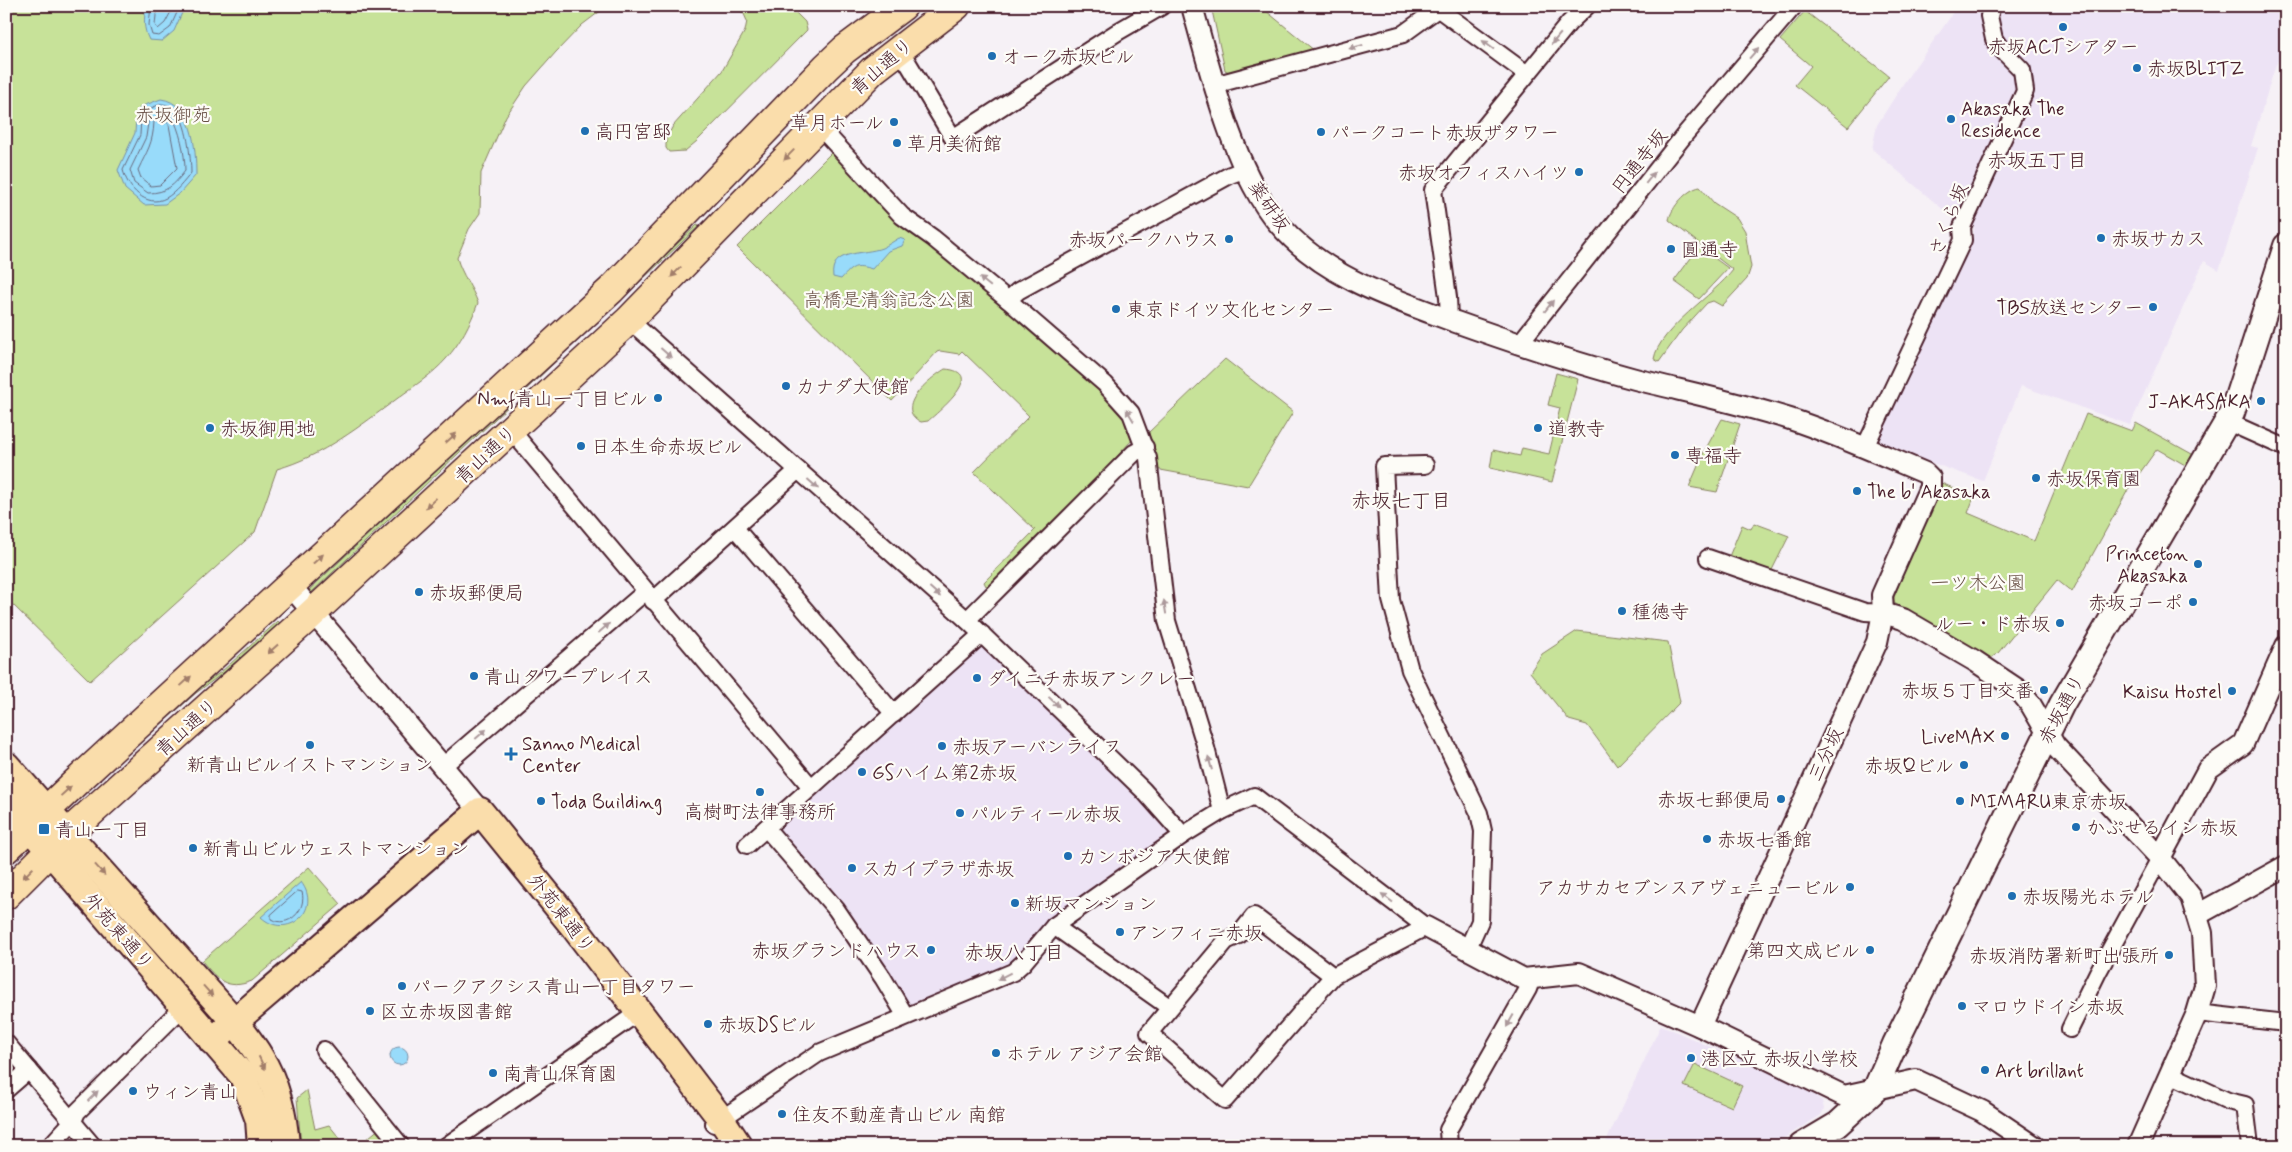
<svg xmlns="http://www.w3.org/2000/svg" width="2292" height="1152" viewBox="0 0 2292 1152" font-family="Mynerve,'Klee One',sans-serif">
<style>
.built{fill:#ede3f5}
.green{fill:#c7e299;stroke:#888062}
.water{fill:#98dbfa;stroke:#7990a7}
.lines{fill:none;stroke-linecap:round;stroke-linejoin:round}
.shore{stroke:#696a7e;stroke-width:1}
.minor-casing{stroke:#4a1f2b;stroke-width:20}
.tertiary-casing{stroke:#4a1f2b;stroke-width:24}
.secondary-casing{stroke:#4a1f2b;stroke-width:28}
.primary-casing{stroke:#4a1f2b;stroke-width:30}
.trunk-casing{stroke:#4a1f2b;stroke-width:31}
.minor{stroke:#fdfcf7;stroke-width:16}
.tertiary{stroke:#fdfcf7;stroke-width:20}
.secondary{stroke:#fdfcf7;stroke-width:24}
.primary{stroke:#faddab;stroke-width:26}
.trunk{stroke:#faddab;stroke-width:28}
.oneway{fill:#ac999b}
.oneway2{fill:#a27e6b}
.poi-dot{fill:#1f6fb2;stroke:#fdfcf7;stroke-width:2}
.labels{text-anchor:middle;stroke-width:4.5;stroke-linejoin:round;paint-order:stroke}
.poi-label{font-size:19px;fill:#4a1f2b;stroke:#fdfcf7;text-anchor:start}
.street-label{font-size:19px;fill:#4a1f2b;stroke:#fdfcf7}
.park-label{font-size:19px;fill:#695046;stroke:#fdfcf7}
.neighbourhood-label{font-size:20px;fill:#4a1f2b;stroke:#fdfcf7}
</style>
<rect width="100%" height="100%" fill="#f6f1f6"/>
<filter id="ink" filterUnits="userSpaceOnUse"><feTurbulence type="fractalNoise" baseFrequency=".02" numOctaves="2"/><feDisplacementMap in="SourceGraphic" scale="10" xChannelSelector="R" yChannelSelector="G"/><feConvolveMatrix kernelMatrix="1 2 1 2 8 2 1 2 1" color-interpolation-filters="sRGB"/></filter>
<g filter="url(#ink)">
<g class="built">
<polygon points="1956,6 2286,6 2286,44 2275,67 2251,146 2258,148 2219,270 2204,261 2130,425 2021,386 1983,481 1882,445 1877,437 1971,244 1974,231 1974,218 1959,216 1953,218 1872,149 1877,125 1905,81 1949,19"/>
<polygon points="984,643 1072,723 1172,833 1018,962 907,1009 773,831"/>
<polygon points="1661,1025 1810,1091 1822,1101 1824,1109 1821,1115 1771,1146 1604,1146"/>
</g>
<g class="green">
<path d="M6,6H607L582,25L556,52L526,86L506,116L481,173L480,213L469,229L457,258C462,275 472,287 478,303C470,324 461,342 446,359C433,374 414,386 398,398C360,426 323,456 277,469L255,532L90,681L6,598Z"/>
<polygon points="735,6 789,6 805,22 807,30 697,141 685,151 669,152 666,148 666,139 673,126 722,71 745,31 747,21 744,14"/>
<polygon points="1211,6 1260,6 1315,51 1231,73 1225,70"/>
<polygon points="1805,11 1889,76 1848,127 1795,85 1811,66 1780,40"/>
<polygon points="832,152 1099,388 1124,413 1133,439 1036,543 991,585 986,586 984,582 1035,530 974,472 1029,416 962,351 959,354 940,351 937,352 892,401 737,247"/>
<path d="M1700,187L1714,203L1737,218L1745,231L1748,250L1751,267L1747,279L1722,306L1713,301L1707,303L1682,330L1659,362L1654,359C1659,329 1715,294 1733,270L1669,220C1671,208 1687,189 1700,187Z"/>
<polygon points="697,225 699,226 311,593 308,591"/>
<polygon points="1699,247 1728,268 1699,299 1674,281"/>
<polygon points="1225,359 1293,412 1248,486 1155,469 1149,432"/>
<path d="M945,369C988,372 939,411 928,421L921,422C893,408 929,379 945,369Z"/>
<polygon points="1556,373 1578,379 1552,482 1490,468 1493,450 1520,456 1522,448 1549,454 1560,408 1548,405"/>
<polygon points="2086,414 2132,431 2136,423 2201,459 2194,470 2157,449 2129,488 2072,592 2057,580 1998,653 1991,658 1894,603 1894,597 1939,482 1974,497 1968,513 2034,541"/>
<polygon points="1722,419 1740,424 1717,492 1689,487 1704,452"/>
<polygon points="1754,523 1789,536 1770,574 1728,559 1742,525 1751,529"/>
<polygon points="278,621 280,623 223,673 196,693 90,788 87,786 183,698 221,672"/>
<polygon points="1577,631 1668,642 1680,702 1617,766 1587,725 1569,720 1530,672 1542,654"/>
<path d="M309,867L341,904L252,981C226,991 217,979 202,961Z"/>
<polygon points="1695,1064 1742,1086 1732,1107 1684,1086"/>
<polygon points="307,1090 315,1129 329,1125 346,1146 301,1146 297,1098"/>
<polygon points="380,1128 395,1146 358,1146"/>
</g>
<g class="water">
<path d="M146,6H185L174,31L162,41L149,40C143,28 144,19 146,6Z"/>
<path d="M161,99C193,103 196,149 196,175L180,193L165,204L144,205L125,189L118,170L135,133L136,117L140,107Z"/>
<path d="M899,238L905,240L902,246L888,251L872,269C855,264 853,266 841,279L833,277C829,249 864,255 882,248C888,245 894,241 899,238Z"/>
<path d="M301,882C323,910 287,941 261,917Z"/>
<circle cx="399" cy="1056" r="9"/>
</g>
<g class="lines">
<g class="shore">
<polyline points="151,6 149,25 152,35 159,36 170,28 180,6"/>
<polyline points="157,6 155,25 158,29 165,23 174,6"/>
<path d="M162,104C168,105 172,106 176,110C187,122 191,158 191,173C184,182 176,192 166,198C146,209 127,187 123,170L140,135L141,118L144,111Z"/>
<path d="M161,111L171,114C180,130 185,153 185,171C174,185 167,193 148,193L134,183L130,170L146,137L149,116Z"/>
<path d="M161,119H165L169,125L177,168L160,185L151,186L141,178L138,170C147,151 153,144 154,122Z"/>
<path d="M298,891L302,892C307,910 288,929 271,919V915Z"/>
</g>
<defs>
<g id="minor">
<polyline points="899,48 953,138 1119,31 1162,6"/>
<polyline points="1214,85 1403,34 1436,10 1440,10 1527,74"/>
<polyline points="818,125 902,216 933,238 1008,300 1105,384 1131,413 1148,458 1167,621 1206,748 1222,811"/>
<polyline points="1008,300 1018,291 1230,175 1246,169"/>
<polyline points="1449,319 1448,297 1433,190 1569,23 1587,6"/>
<polyline points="629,320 967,620 1143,790 1183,835"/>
<polyline points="1519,344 1686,133 1794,6"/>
<polyline points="2228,422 2286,448"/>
<polyline points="511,430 811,787"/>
<polyline points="1865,447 1963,240 1962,227 2025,91 2022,70 2001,49 1994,39 1989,16 1992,6"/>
<polyline points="1425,465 1384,466 1391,600 1410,670 1479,813 1483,831 1480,921 1467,950"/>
<polyline points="735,528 894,714"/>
<polyline points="1708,558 1865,612 1883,613"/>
<polyline points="653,601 798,470"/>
<polyline points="967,620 1134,453 1145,447"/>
<polyline points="443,766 645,592"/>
<polyline points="766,828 836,909 883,978 905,1015"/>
<polyline points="747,845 982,634"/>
<polyline points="1054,926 1169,1007"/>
<polyline points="2197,1013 2286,1023"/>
<polyline points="2070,1029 2098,972 2160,858"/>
<polyline points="6,1043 93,1146"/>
<polyline points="324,1050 401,1146"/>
<polyline points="2170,1074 2228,1101 2245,1105 2250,1146"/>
<polyline points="6,1090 29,1070"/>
<polyline points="714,1124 819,1053 1013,972 1023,963 1054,926 1183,835 1222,811 1254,796 1426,927 1333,976 1225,1100 1149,1033 1226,941 1239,935 1254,916 1333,976"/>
<polyline points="50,1146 73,1121 77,1112 183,1007"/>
<polyline points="446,1146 629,1019"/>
<polyline points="1449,1146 1448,1130 1528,989 1532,978"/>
</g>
<g id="tertiary">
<path d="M1192,6C1210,71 1234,172 1278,223C1323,277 1393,299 1456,322C1515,343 1575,363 1635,379C1687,392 1739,403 1790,419C1836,434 1880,454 1925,473L1930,478V487L1882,595L1883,613L1877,642L1700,1026"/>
<polyline points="290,585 480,811"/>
<polyline points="1883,613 1903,619 1975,661 2020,691 2031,705 2055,746 2160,858 2191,897 2202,933 2205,986 2197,1013 2138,1146"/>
<polyline points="2160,858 2208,769 2243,744 2286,646"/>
<polyline points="2197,915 2286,866"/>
<polyline points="1426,927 1524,979 1579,973 1700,1026 1844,1096 1916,1080 1982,1111 2034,1146"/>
</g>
<polyline id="secondary" points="1801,1146 1838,1124 1875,1090 1895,1044 2062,704 2232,413 2286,246"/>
<g id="primary">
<path d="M6,765L235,1022C244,1034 253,1045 260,1057C276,1082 284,1116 286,1146"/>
<polyline points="6,800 243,1076 259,1120 261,1146"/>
<polyline points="212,1041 480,811 574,927 721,1119 739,1146"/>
</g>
<g id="trunk">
<polyline points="6,849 75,783 611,290 826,67 844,50 903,6"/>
<polyline points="6,895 67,834 305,620 629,320 873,70 956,6"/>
</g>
</defs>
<use href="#minor" class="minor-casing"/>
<use href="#tertiary" class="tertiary-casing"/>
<use href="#secondary" class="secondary-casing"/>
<use href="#primary" class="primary-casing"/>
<use href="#trunk" class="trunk-casing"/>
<use href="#minor" class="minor"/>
<use href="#tertiary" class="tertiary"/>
<use href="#secondary" class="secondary"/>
<use href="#primary" class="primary"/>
<use href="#trunk" class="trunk"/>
</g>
<defs><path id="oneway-solid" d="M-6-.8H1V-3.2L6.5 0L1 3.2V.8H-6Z" transform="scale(1.25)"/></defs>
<g class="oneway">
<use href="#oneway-solid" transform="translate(1556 39) rotate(130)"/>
<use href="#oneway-solid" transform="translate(1488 45) rotate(-143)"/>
<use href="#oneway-solid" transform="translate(1356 47) rotate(165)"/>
<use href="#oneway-solid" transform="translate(1754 53) rotate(-49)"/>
<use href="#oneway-solid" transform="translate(1650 178) rotate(-52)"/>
<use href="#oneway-solid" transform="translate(985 282) rotate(-141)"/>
<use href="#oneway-solid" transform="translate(1549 306) rotate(-52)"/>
<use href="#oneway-solid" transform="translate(666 353) rotate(42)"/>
<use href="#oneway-solid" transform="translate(1130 415) rotate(-121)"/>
<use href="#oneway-solid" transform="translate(813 484) rotate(42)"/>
<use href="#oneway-solid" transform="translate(935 592) rotate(42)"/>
<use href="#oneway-solid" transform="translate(1165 607) rotate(-99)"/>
<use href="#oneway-solid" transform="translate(604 628) rotate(-41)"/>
<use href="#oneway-solid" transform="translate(1054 702) rotate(43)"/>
<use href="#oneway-solid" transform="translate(481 734) rotate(-41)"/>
<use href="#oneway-solid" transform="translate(1210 763) rotate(-105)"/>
<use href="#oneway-solid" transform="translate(1387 898) rotate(-143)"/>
<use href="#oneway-solid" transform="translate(1004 976) rotate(153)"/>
<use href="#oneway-solid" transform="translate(1510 1021) rotate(119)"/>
<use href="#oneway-solid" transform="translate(93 1096) rotate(-45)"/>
</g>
<g class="oneway2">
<use href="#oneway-solid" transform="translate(789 155) rotate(134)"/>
<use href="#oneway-solid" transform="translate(676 272) rotate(134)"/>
<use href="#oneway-solid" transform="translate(451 438) rotate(-42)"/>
<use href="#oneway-solid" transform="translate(431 503) rotate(137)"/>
<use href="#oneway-solid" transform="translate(318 559) rotate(-42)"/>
<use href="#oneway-solid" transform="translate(273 649) rotate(138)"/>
<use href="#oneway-solid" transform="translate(186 681) rotate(-43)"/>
<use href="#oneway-solid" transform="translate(66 791) rotate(-43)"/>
<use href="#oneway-solid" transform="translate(100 870) rotate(48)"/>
<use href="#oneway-solid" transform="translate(28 873) rotate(135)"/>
<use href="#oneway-solid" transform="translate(208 991) rotate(48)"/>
<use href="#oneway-solid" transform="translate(262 1063) rotate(64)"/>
</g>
</g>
<g class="poi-dot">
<circle cx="2063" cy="27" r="5"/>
<circle cx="992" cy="56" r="5"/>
<circle cx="2137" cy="68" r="5"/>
<circle cx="1951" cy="119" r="5"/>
<circle cx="894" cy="122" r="5"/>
<circle cx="585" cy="131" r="5"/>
<circle cx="1321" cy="132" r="5"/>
<circle cx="897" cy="143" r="5"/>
<circle cx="1579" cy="172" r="5"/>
<circle cx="2101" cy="238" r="5"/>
<circle cx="1229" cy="239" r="5"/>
<circle cx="1671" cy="249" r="5"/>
<circle cx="2153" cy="307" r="5"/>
<circle cx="1116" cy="309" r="5"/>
<circle cx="786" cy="386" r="5"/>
<circle cx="658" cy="398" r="5"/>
<circle cx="2261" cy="401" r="5"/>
<circle cx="210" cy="428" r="5"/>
<circle cx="1538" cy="428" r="5"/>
<circle cx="581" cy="446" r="5"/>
<circle cx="1675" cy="455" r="5"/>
<circle cx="2036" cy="478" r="5"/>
<circle cx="1857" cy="491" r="5"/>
<circle cx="2198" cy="564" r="5"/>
<circle cx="419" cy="592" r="5"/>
<circle cx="2193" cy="602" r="5"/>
<circle cx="1622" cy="611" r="5"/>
<circle cx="2060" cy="623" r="5"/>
<circle cx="474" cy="676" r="5"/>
<circle cx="977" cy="678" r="5"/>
<circle cx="2044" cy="690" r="5"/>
<circle cx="2232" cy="691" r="5"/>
<circle cx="2005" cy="736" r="5"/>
<circle cx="310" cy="745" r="5"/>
<circle cx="942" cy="746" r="5"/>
<path d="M508.5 746.5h5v5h5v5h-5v5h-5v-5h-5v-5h5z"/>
<circle cx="1964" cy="765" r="5"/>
<circle cx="862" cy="772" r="5"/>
<circle cx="760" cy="792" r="5"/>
<circle cx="1781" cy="799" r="5"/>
<circle cx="541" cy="801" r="5"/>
<circle cx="1960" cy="801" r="5"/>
<circle cx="960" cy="813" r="5"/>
<circle cx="2076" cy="827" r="5"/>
<rect x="38" y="823" width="12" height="12" rx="2.5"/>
<circle cx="1707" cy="839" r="5"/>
<circle cx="193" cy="848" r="5"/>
<circle cx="1068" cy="856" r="5"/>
<circle cx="852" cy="868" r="5"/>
<circle cx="1850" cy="887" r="5"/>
<circle cx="2012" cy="896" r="5"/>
<circle cx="1015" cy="903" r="5"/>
<circle cx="1120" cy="932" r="5"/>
<circle cx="931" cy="950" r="5"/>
<circle cx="1870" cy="950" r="5"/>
<circle cx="2169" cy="955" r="5"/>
<circle cx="402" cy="986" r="5"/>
<circle cx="1962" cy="1006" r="5"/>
<circle cx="370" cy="1011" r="5"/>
<circle cx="708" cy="1024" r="5"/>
<circle cx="996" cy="1053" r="5"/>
<circle cx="1691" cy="1058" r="5"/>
<circle cx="1985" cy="1070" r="5"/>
<circle cx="493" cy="1073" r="5"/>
<circle cx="133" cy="1091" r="5"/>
<circle cx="782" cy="1114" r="5"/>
</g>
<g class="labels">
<g class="poi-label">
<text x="2063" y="53" text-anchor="middle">赤坂ACTシアター</text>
<text x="1002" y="63">オーク赤坂ビル</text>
<text x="2147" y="75">赤坂BLITZ</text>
<text x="1961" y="115">Akasaka The<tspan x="1961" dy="22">Residence</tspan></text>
<text x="884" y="129" text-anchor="end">草月ホール</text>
<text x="595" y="138">高円宮邸</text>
<text x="1331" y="139">パークコート赤坂ザタワー</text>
<text x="907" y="150">草月美術館</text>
<text x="1569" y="179" text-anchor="end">赤坂オフィスハイツ</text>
<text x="2111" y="245">赤坂サカス</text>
<text x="1219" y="246" text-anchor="end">赤坂パークハウス</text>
<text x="1681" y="256">圓通寺</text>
<text x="2143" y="314" text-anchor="end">TBS放送センター</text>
<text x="1126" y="316">東京ドイツ文化センター</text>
<text x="796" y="393">カナダ大使館</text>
<text x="648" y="405" text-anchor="end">Nmf青山一丁目ビル</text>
<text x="2251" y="408" text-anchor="end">J-AKASAKA</text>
<text x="220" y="435">赤坂御用地</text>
<text x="1548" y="435">道教寺</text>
<text x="591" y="453">日本生命赤坂ビル</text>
<text x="1685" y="462">専福寺</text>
<text x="2046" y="485">赤坂保育園</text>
<text x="1867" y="498">The b' Akasaka</text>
<text x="2188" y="560" text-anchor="end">Princeton<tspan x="2188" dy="22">Akasaka</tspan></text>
<text x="429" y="599">赤坂郵便局</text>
<text x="2183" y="609" text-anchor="end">赤坂コーポ</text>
<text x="1632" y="618">種徳寺</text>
<text x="2050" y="630" text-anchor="end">ルー・ド赤坂</text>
<text x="484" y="683">青山タワープレイス</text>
<text x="987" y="685">ダイニチ赤坂アンクレー</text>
<text x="2034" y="697" text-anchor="end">赤坂５丁目交番</text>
<text x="2222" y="698" text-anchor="end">Kaisu Hostel</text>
<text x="1995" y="743" text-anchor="end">LiveMAX</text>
<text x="522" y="750">Sanno Medical<tspan x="522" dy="22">Center</tspan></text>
<text x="952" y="753">赤坂アーバンライフ</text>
<text x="310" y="771" text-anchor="middle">新青山ビルイストマンション</text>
<text x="1954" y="772" text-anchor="end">赤坂Qビル</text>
<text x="872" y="779">GSハイム第2赤坂</text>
<text x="1771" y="806" text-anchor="end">赤坂七郵便局</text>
<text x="551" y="808">Toda Building</text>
<text x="1970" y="808">MIMARU東京赤坂</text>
<text x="760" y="818" text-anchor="middle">高樹町法律事務所</text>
<text x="970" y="820">パルティール赤坂</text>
<text x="2086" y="834">かぷせるイン赤坂</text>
<text x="55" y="836">青山一丁目</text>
<text x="1717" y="846">赤坂七番館</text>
<text x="203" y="855">新青山ビルウェストマンション</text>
<text x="1078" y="863">カンボジア大使館</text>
<text x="862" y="875">スカイプラザ赤坂</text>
<text x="1840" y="894" text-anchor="end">アカサカセブンスアヴェニュービル</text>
<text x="2022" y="903">赤坂陽光ホテル</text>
<text x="1025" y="910">新坂マンション</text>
<text x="1130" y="939">アンフィニ赤坂</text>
<text x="921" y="957" text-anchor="end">赤坂グランドハウス</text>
<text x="1860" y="957" text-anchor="end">第四文成ビル</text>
<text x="2159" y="962" text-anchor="end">赤坂消防署新町出張所</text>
<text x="412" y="993">パークアクシス青山一丁目タワー</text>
<text x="1972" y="1013">マロウドイン赤坂</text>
<text x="380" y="1018">区立赤坂図書館</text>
<text x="718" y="1031">赤坂DSビル</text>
<text x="1006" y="1060">ホテル アジア会館</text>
<text x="1701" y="1065">港区立 赤坂小学校</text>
<text x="1995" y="1077">Art brillant</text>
<text x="503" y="1080">南青山保育園</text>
<text x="143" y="1098">ウィン青山</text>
<text x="792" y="1121">住友不動産青山ビル 南館</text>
</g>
<g class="street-label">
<text transform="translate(881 66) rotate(-41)" y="7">青山通り</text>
<text transform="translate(1639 161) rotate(-52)" y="7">円通寺坂</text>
<text transform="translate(1270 206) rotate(56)" y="7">薬研坂</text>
<text transform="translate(1948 219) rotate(-69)" y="7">さくら坂</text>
<text transform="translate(485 454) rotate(-43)" y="7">青山通り</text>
<text transform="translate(2061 709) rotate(-62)" y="7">赤坂通り</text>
<text transform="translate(186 727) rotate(-42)" y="7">青山通り</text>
<text transform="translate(1825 754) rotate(-65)" y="7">三分坂</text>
<text transform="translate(562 913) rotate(52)" y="7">外苑東通り</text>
<text transform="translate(119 931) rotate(49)" y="7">外苑東通り</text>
</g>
<g class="park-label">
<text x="173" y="121">赤坂御苑</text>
<text x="889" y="306">高橋是清翁記念公園</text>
<text x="1978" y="589">一ツ木公園</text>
</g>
<g class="neighbourhood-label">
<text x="2037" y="167">赤坂五丁目</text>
<text x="1401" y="507">赤坂七丁目</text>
<text x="1014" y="959">赤坂八丁目</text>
</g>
</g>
<rect width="2292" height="1152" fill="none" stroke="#fdfcf7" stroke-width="25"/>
<rect x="12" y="12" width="2267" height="1127" fill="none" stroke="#4a1f2b" stroke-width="2" filter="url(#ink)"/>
</svg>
